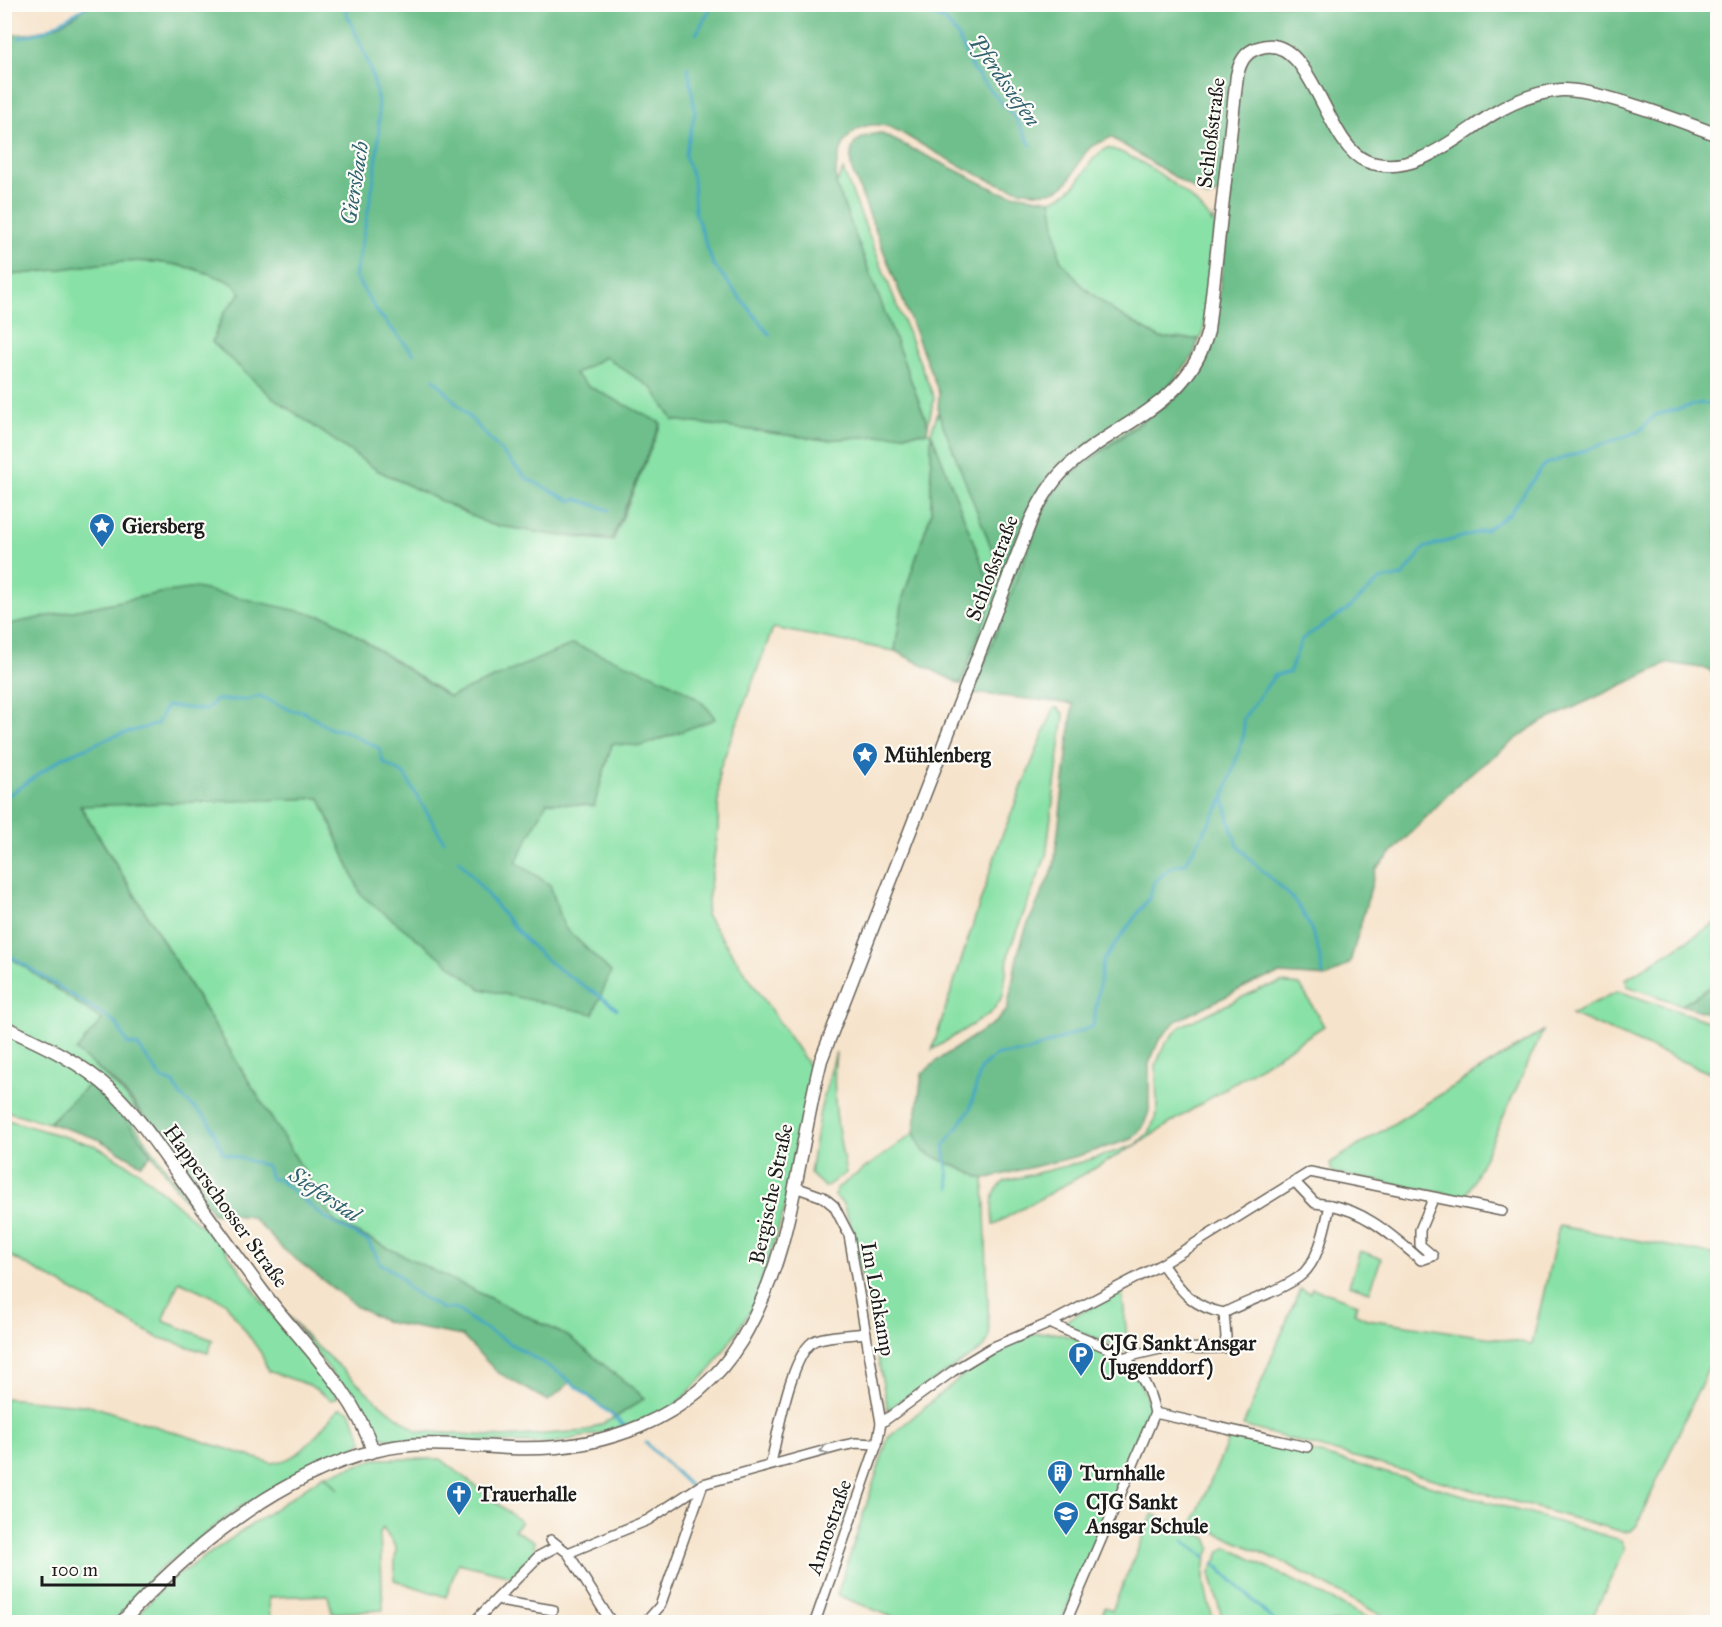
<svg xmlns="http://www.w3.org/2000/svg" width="1722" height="1627" viewBox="0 0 1722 1627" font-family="'IM FELL Great Primer',serif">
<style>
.green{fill:#88e1a6;stroke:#527e61;stroke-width:1.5}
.forest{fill:#6ebf8b;stroke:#456e54;stroke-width:1.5}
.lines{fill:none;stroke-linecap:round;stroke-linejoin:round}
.stream{stroke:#45a7c4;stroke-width:3}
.street-casing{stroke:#686259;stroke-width:12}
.secondary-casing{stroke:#686259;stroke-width:15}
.street{stroke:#fff;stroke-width:9}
.secondary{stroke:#fff;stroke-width:12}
.oneway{stroke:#999}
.labels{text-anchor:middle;stroke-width:4.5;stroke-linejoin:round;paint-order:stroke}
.street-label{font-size:21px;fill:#1c1c1c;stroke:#fdfcf7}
.poi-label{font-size:21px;font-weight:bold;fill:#1c1c1c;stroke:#fdfcf7;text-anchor:start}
.water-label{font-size:22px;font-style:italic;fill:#306270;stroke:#fdfcf7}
</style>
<rect width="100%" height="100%" fill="#fdfcf7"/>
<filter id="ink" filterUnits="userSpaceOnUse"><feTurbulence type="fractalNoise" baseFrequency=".0167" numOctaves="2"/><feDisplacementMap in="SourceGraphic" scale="12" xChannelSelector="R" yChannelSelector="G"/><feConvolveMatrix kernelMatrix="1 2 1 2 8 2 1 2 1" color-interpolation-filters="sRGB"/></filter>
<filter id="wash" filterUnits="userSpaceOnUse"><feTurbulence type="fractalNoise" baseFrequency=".008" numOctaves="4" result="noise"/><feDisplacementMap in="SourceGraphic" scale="24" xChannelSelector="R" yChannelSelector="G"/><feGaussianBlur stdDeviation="1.35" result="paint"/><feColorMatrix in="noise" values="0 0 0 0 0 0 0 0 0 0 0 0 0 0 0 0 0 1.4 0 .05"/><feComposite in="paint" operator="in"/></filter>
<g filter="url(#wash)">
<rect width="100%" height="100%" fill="#f6e3cb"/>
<g class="green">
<path d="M1107,148C1134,152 1201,199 1212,223L1213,217L1216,224L1203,334L1172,386L1061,467L962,685L960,684L994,595L931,434V513L903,598L895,651L773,628L719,771L718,829L706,915L812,1070L791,1170L789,1195L754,1306L712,1368L670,1411L625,1428L553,1443L400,1441L374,1435L365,1417L287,1314L309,1339L378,1402L417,1431L504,1437L587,1431L616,1417L645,1398L569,1337L335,1222L80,805L320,798L361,895L611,972L564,927L550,885L515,862L547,802L594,806L612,744L573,644L450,697L330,618L160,593L5,625L4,275C80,272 134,246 210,274C223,279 233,281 241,293L224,313L212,342L272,397L377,470L489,524L554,535L613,541L661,424L588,386L574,373L605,357L653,389L673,420L826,440L931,432L938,412L1002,574L1031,499L1042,481L1199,339L1160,338L1115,312L1082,286L1060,260L1051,200C1087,188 1080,163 1107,148Z"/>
<polygon points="843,170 934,398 928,425 836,185"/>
<polygon points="1208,358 1194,382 1068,476 1045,506 973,693 971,689 1027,541 1049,494 1077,465 1183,388"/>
<polygon points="1054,708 1058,708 1064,714 1046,856 1009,951 1003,996 991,1013 932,1050 1000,841"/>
<polygon points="1717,922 1717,983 1682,1005 1627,986 1626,979"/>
<path d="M5,954L103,1020L76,1051C117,1083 139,1109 169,1152L140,1114L5,1021Z"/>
<path d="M1281,983L1300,985L1324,1026L1136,1145L993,1225C992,1207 989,1192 1005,1181L1082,1162L1136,1145L1150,1131L1157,1113L1156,1065L1165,1044L1181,1026L1260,989Z"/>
<polygon points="1618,991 1717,1024 1717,1076 1571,1014"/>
<polygon points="1543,1031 1466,1197 1332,1173 1330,1163"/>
<polygon points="4,1032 33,1045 96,1083 126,1113 199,1215 194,1213 141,1139 121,1115 89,1084 49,1123 5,1111"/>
<path d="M836,1052C831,1094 838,1132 846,1173L825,1187L810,1174L820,1111Z"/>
<polygon points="4,1119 96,1146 137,1170 200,1225 207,1224 264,1304 335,1390 337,1398 331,1400 309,1385 268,1371 261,1353 225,1302 179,1281 163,1321 213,1340 208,1353 157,1337 5,1253"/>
<polygon points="914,1133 924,1152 984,1179 989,1338 984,1348 888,1410 853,1233 843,1204 835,1196 836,1189"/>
<polygon points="1559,1226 1717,1255 1717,1349 1637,1525 1631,1531 1623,1532 1243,1426 1300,1289 1310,1293 1312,1288 1358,1304 1354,1313 1367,1319 1532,1344"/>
<polygon points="1360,1251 1381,1258 1370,1292 1349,1285"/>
<polygon points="1122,1292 1129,1355 1119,1347 1068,1328 1066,1324 1068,1319"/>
<path d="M1047,1332C1065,1334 1108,1347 1123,1359C1136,1370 1144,1392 1151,1408L1061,1622H905L837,1595L888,1438L980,1361L1034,1334Z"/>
<path d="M4,1398L92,1406L271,1463C306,1460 317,1429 340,1408L350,1411L363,1440L353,1451L302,1474L239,1508L157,1572L114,1622H5Z"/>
<polygon points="1231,1434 1309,1451 1621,1540 1625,1549 1590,1622 1393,1622 1291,1566 1193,1522"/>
<polygon points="376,1459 441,1459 521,1522 514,1530 534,1541 535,1552 511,1576 458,1563 446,1597 394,1580 396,1548 383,1528 380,1533 383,1610 332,1613 328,1595 269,1597 270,1621 264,1622 131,1622 165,1584 324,1475 339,1490 326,1475"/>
<path d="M1153,1514L1207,1538L1211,1548C1197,1574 1207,1596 1214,1622H1099L1105,1607L1112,1610Z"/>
<polygon points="1227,1547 1376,1622 1223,1622 1210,1573 1220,1552"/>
</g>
<g class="forest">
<path d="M90,4L1717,5V677L1708,669L1669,663L1534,726L1462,780L1376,869L1350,963L1328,977L1280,974L1257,981L1176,1021L1159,1040L1149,1064V1111L1143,1127L1132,1139L1078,1156L984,1179L924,1152L914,1133L922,1074L939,1059L997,1021L1007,1010L1018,953L1026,928L1054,866L1073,704L973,693L1045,506L1055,490L1068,476L1177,397C1196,380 1206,365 1213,342L1231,196L1216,194L1208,198L1111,137C1106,141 1097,143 1091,147C1074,161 1075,188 1049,192C1008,197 952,161 917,142C906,136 893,126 880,125C845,122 834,157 836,185L928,425L927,432L826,440L673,420L653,389L605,357L575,374L588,386L661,423L612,539L554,535L489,524L377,470L272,397L212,342L224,313L241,293C233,281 223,279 210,274C134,246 80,272 5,275L4,35C39,35 64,27 90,4Z"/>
<path d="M880,133L1000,192L1051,200L1060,259L1082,286L1115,312L1160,338L1199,339L1193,357L1169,386L1057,466C1028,497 1017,536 1002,575L938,412L939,393L852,170C847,145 856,136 880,133Z"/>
<polygon points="931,432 994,595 960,684 895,651 903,598 931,513"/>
<path d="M196,588L330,618L449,697L573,644C610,659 699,684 715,719L642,746L612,744L594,806L547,802L516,862L550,885L564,927L611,972L593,1014L481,989L361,895L320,798L80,806L335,1222L569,1337L645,1398L616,1417L571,1382L548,1401L497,1372L462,1336L386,1322L357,1307L283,1249L252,1217L213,1213L134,1103L112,1080L76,1051L102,1020L5,954V625L160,593Z"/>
<polygon points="1717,983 1717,1016 1682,1005"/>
<path d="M89,1084C113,1103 134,1128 151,1155L141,1164L98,1139L49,1123Z"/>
</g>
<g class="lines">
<g class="stream">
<path d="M343,4C356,36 375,70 378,104C383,158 365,221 355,276L378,313L414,354"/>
<polyline points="926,12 945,20 957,35 974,71 1016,119 1031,145"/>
<polyline points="696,34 713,4"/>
<polyline points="19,38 45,31 91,4"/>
<polyline points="688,67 695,112 685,156 693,178 695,212 713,264 770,335"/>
<polyline points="434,379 526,478 571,501 576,499 609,510"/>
<polyline points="4,798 64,757 112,737 157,724 166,706 206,710 215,700 247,700 260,696 292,711 302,711 331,729 342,730 379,748 383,762 404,774 444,841"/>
<path d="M1224,799C1228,812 1230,831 1237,843C1251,865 1275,879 1292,898C1311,920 1319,947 1323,974"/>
<path d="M459,860C485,891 511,927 541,955C564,976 593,989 617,1009"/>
<polyline points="4,952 116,1023 128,1044 138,1046 162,1079 174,1083 180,1095 209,1121 223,1153 267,1166 271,1179 278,1179 328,1220 368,1241 380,1263 399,1275 409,1289 442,1309 456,1308 471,1320 561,1374 624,1425"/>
<polyline points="950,1188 944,1146 970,1109 981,1068 997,1055 1026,1052 1093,1026 1103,961 1149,898 1154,882 1173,866 1185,864 1224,798 1244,734 1243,719 1275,675 1289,673 1302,639 1347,610 1380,580 1403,576 1424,548 1486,530 1509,514 1544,465 1640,431 1655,415 1702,403 1718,407"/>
<polyline points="646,1443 692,1488"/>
<polyline points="1183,1541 1206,1557"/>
<polyline points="1214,1563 1275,1622"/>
</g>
</g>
</g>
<g filter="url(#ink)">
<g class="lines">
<defs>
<g id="street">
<polyline points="795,1187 823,1197 834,1206 849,1235 881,1423 877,1444 815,1622"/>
<path d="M1330,1205C1368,1212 1393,1237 1421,1260L1433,1256L1420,1245V1230L1433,1199"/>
<path d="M1162,1264C1180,1289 1191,1307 1224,1313"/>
<path d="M1050,1323C1101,1349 1141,1347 1155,1413L1066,1622"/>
<path d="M1126,1357L1160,1349L1224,1348L1226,1337L1224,1313C1248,1300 1277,1293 1299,1277C1319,1263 1325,1227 1330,1205L1315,1203L1294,1181"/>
<polyline points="1155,1413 1307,1447"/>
<polyline points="881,1423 953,1371 991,1348 1050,1323 1162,1264 1310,1172 1502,1211"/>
<path d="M771,1463C777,1438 791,1350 816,1340C830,1335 850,1335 866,1333"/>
<polyline points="551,1540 568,1553 611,1622"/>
<polyline points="568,1553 648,1520 703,1484 841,1446 856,1443 877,1444"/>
<polyline points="498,1598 505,1602 553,1610"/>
<polyline points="474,1622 539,1556 558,1546"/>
<polyline points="646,1622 660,1606 703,1484"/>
</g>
<g id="secondary">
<polyline points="1713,4 1718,11"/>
<path d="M4,1027C44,1045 81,1062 113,1092C138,1116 157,1145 178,1174C205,1212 232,1250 260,1288C298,1340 353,1388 373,1451"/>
<path d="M122,1622C187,1550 277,1476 374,1451C418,1439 465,1446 510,1448C600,1452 692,1421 741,1341C793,1255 797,1155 821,1060L1031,520C1040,501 1049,485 1064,470C1115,421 1188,408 1208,331L1237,75C1240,62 1245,52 1258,48C1311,28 1325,145 1366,161C1413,179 1457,136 1493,114C1513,102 1537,92 1561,90C1593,88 1684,122 1718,135"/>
</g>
</defs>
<use href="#street" class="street-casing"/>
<use href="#secondary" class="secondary-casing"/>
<use href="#street" class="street"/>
<use href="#secondary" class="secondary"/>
</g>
<defs><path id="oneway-chevron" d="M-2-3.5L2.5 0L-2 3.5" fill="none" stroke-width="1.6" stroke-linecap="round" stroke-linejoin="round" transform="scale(1.5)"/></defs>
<use class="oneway" href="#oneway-chevron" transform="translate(824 1450) rotate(166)"/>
</g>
<defs>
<symbol id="sight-pin" viewBox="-11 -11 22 30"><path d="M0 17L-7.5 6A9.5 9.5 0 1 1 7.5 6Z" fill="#1f6fb2" stroke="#fdfcf7"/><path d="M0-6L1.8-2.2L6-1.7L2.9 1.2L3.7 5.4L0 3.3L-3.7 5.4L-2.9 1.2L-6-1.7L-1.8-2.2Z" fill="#fff"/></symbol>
<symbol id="parking-pin" viewBox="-11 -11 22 30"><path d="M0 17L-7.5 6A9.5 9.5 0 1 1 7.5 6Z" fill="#1f6fb2" stroke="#fdfcf7"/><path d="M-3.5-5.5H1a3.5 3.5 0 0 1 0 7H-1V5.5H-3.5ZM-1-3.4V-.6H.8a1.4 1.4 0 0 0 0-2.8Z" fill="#fff"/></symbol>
<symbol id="building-pin" viewBox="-11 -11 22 30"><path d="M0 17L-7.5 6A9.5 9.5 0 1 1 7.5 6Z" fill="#1f6fb2" stroke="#fdfcf7"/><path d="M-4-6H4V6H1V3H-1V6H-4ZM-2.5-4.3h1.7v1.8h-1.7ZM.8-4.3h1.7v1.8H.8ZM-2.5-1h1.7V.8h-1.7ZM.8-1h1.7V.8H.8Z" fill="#fff"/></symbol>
<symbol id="church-pin" viewBox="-11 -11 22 30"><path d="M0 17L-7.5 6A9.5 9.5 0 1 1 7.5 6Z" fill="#1f6fb2" stroke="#fdfcf7"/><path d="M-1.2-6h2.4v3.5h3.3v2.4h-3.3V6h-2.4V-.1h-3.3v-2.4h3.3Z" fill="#fff"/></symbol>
<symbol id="school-pin" viewBox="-11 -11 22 30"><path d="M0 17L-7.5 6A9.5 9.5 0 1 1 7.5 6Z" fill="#1f6fb2" stroke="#fdfcf7"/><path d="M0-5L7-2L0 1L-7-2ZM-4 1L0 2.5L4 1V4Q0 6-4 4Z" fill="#fff"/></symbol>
</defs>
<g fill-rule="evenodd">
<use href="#sight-pin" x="87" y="511" width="30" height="40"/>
<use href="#sight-pin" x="850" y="740" width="30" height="40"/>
<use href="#parking-pin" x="1066" y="1340" width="30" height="40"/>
<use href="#building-pin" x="1045" y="1458" width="30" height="40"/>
<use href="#church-pin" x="444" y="1479" width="30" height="40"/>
<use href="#school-pin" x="1051" y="1499" width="30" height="40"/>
</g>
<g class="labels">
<g class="street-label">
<text transform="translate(1211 133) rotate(-83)" y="7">Schloßstraße</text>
<text transform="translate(992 568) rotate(-69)" y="7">Schloßstraße</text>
<text transform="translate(771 1194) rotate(-78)" y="7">Bergische Straße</text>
<text transform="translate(226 1206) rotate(54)" y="7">Happerschosser Straße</text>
<text transform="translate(878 1299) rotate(80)" y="7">Im Lohkamp</text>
<text transform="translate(829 1527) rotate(-71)" y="7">Annostraße</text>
</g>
<g class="poi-label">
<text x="122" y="533">Giersberg</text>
<text x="884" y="762">Mühlenberg</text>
<text x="1100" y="1350">CJG Sankt Ansgar<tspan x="1100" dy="24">(Jugenddorf)</tspan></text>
<text x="1080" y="1480">Turnhalle</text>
<text x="478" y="1501">Trauerhalle</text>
<text x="1086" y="1509">CJG Sankt<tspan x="1086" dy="24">Ansgar Schule</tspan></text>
</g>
<g class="water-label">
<text transform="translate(1005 80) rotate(55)" y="8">Pferdssiefen</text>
<text transform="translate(354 183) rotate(-81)" y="8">Giersbach</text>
<text transform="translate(325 1194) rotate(34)" y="8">Sieferstal</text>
</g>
</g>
<rect width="1722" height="1627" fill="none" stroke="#fdfcf7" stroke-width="24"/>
<path d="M42 1576v9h132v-9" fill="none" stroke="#1c1c1c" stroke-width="3"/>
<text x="51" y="1576" font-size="18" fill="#1c1c1c" stroke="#fdfcf7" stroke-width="4.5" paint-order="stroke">100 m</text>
</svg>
